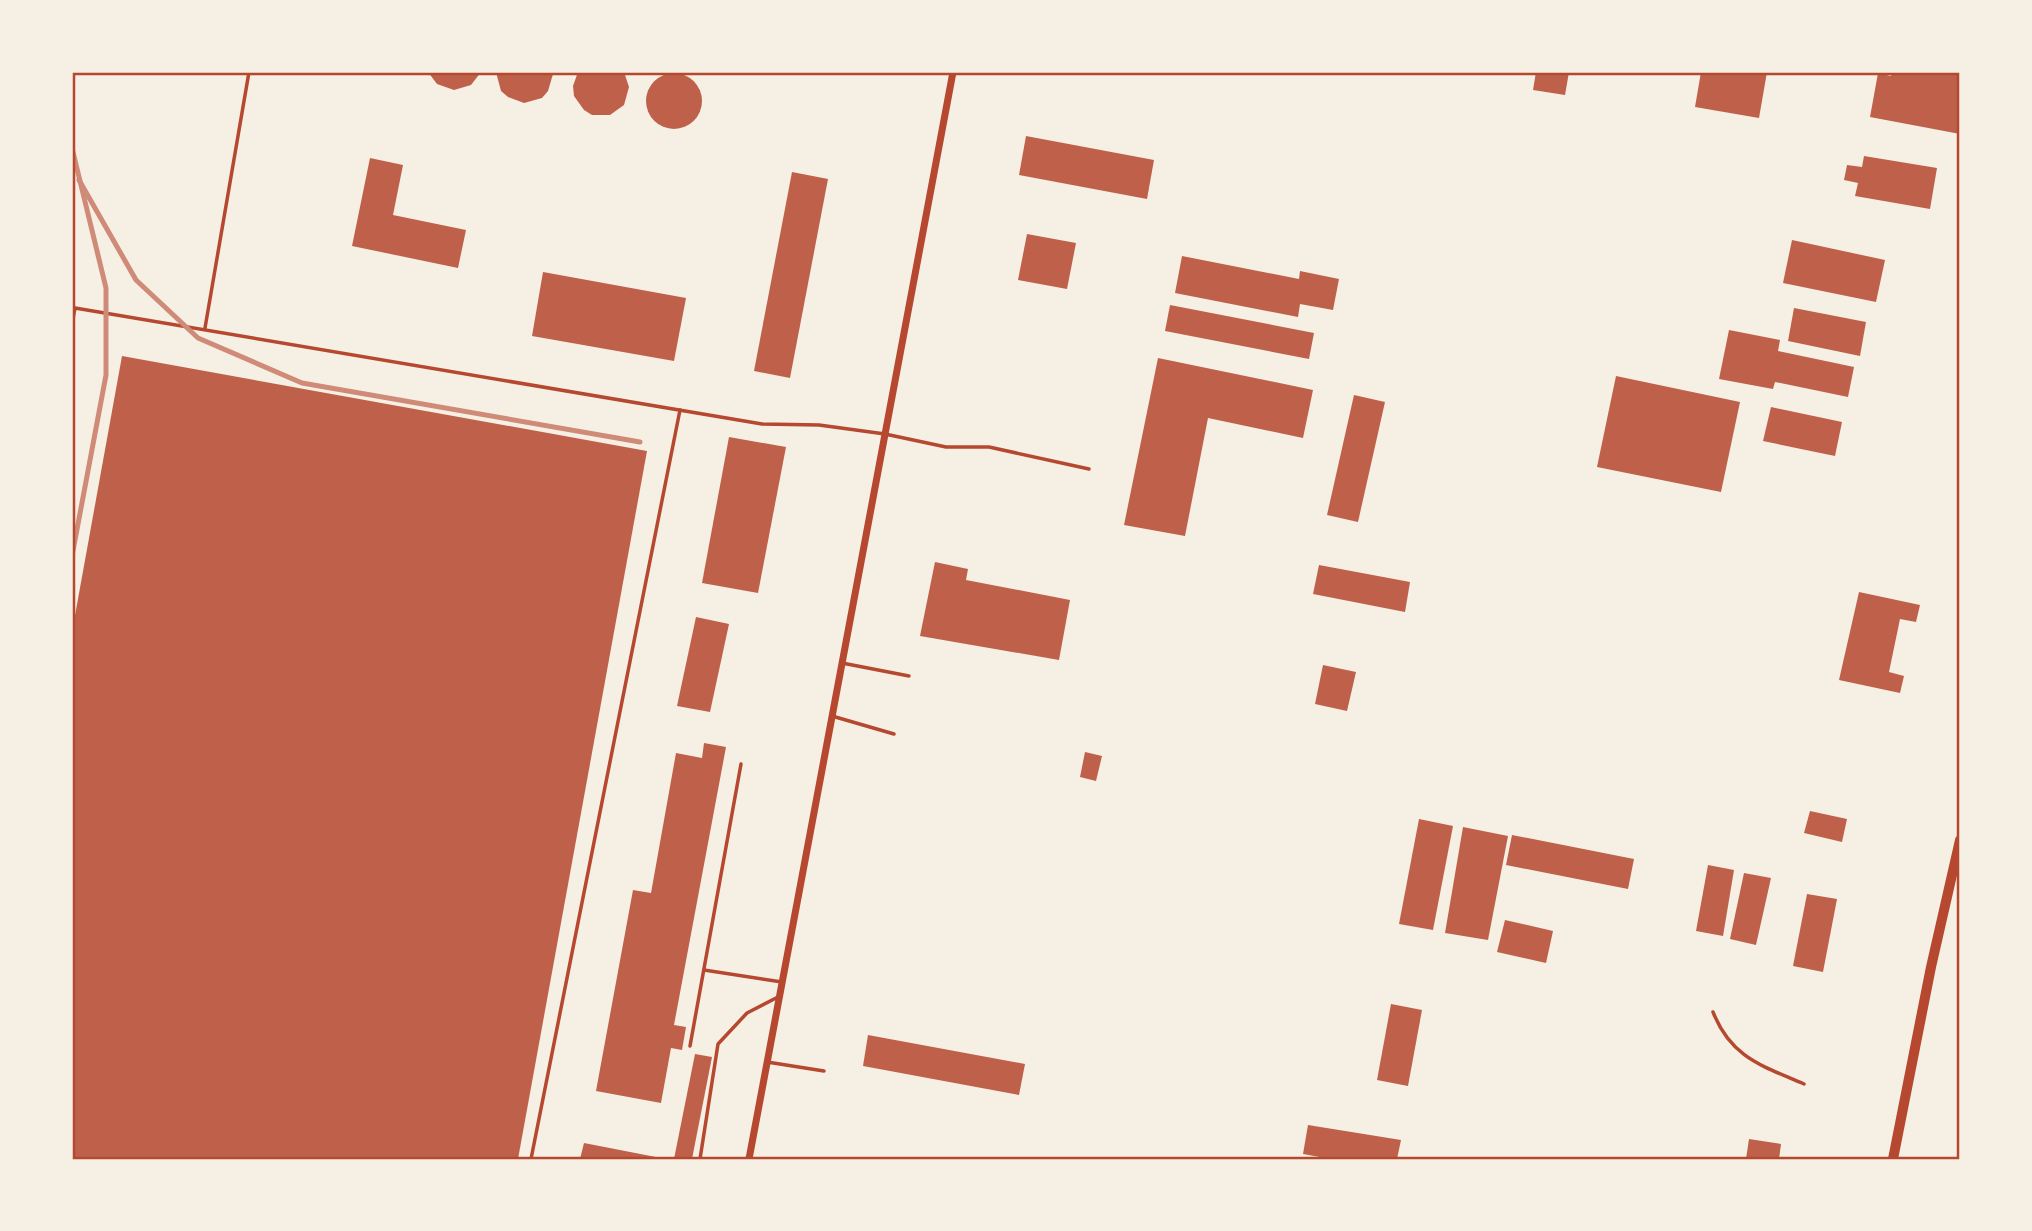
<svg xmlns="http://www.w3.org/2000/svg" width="2032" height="1231" viewBox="0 0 2032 1231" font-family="Montserrat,sans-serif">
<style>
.building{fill:#bf614a}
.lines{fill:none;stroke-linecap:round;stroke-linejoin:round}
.service{stroke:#b5482f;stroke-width:3.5}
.minor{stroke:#b5482f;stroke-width:7}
.tertiary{stroke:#b5482f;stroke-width:10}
.rail{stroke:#cf8b77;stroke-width:5}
.neatline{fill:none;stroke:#b5482f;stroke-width:2.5}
</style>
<rect width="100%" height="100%" fill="#f6efe4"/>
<g class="building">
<polygon points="428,72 481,72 471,85 454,90 437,84"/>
<polygon points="496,72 553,72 553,74 548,91 542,98 524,103 508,97 501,91"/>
<polygon points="578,72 624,72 629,87 624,105 610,115 592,115 584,110 574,96 573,86"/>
<polygon points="1536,72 1569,72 1565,95 1533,90"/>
<polygon points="1701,72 1767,72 1759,118 1695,107"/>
<polygon points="1892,72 1960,72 1960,134 1870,117 1878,73 1891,76"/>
<circle cx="674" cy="101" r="28"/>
<polygon points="1026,136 1154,160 1147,199 1019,175"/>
<polygon points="1864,156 1937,168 1930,209 1855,196 1858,183 1844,180 1847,165 1862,167"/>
<polygon points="370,158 403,165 393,215 466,230 458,268 352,246"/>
<polygon points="792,172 828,179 790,378 754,371"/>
<polygon points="1027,234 1076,243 1067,289 1018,280"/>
<polygon points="1792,240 1885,260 1876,302 1783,283"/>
<polygon points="1182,256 1299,279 1300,271 1339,279 1333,310 1300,304 1298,317 1175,293"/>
<polygon points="543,272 686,298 674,361 532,336"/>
<polygon points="1170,305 1314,333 1309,359 1165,331"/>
<polygon points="1794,308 1866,322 1860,356 1788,341"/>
<polygon points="1729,330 1780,340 1778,351 1854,367 1848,397 1775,382 1773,389 1719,379"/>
<polygon points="122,356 647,451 518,1159 72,1159 72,632"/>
<polygon points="1158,358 1313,390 1303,438 1208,418 1185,536 1124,525"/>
<polygon points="1616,376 1740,402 1721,492 1597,467"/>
<polygon points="1354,395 1385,402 1358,522 1327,515"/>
<polygon points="1771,407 1842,422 1835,456 1763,441"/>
<polygon points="729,437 786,447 758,593 702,583"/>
<polygon points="935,562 968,569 966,580 1070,600 1059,660 920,636"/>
<polygon points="1319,565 1410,582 1405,612 1313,594"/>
<polygon points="1859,592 1920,605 1916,622 1900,619 1889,672 1904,676 1900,693 1839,680"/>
<polygon points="696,617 729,624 710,712 677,706"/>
<polygon points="1323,665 1356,672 1347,711 1315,704"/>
<polygon points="704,743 726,747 674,1025 686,1027 682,1050 671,1048 661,1103 596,1091 633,890 651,893 676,753 702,758"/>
<polygon points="1085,752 1102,756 1096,781 1080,777"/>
<polygon points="1810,811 1847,819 1842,842 1804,833"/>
<polygon points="1419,819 1453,826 1433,930 1399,924"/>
<polygon points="1463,827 1508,836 1488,940 1445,933"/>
<polygon points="1512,835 1634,859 1628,889 1506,865"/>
<polygon points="1708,865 1734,870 1723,936 1696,931"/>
<polygon points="1744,873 1771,878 1756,945 1730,939"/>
<polygon points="1807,894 1837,899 1823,972 1793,966"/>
<polygon points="1505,920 1553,931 1546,963 1497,952"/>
<polygon points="1391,1004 1422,1010 1408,1086 1377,1080"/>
<polygon points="868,1035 1025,1064 1019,1095 863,1066"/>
<polygon points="695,1054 712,1057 692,1159 674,1159"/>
<polygon points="1308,1125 1401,1140 1397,1159 1331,1159 1303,1154"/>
<polygon points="1749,1139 1781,1144 1779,1159 1746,1159"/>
<polygon points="584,1143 661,1158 660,1159 580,1159"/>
</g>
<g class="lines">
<g class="service">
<polyline points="72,324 75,308 762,424 819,425 885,434 946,447 989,447 1089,469"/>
<polyline points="205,328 249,72"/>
<polyline points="842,663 909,676"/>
<polyline points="832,716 894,734"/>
<polyline points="704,970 782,982"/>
<path d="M1713,1012C1731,1058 1763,1066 1804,1084"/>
<polyline points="690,1046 741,764"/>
<polyline points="767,1062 824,1071"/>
<polyline points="531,1159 680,410"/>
<polyline points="700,1159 718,1044 747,1013 778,997"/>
</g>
<polyline class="minor" points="749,1159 953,72"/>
<polyline class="tertiary" points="1893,1159 1931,967 1960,840"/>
<g class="rail">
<polyline points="72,148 106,288 106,375 72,556"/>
<polyline points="79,180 136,280 198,338 302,383 640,442"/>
</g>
</g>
<rect width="2032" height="1231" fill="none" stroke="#f6efe4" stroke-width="147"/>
<rect x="74" y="74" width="1884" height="1084" class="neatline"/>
</svg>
